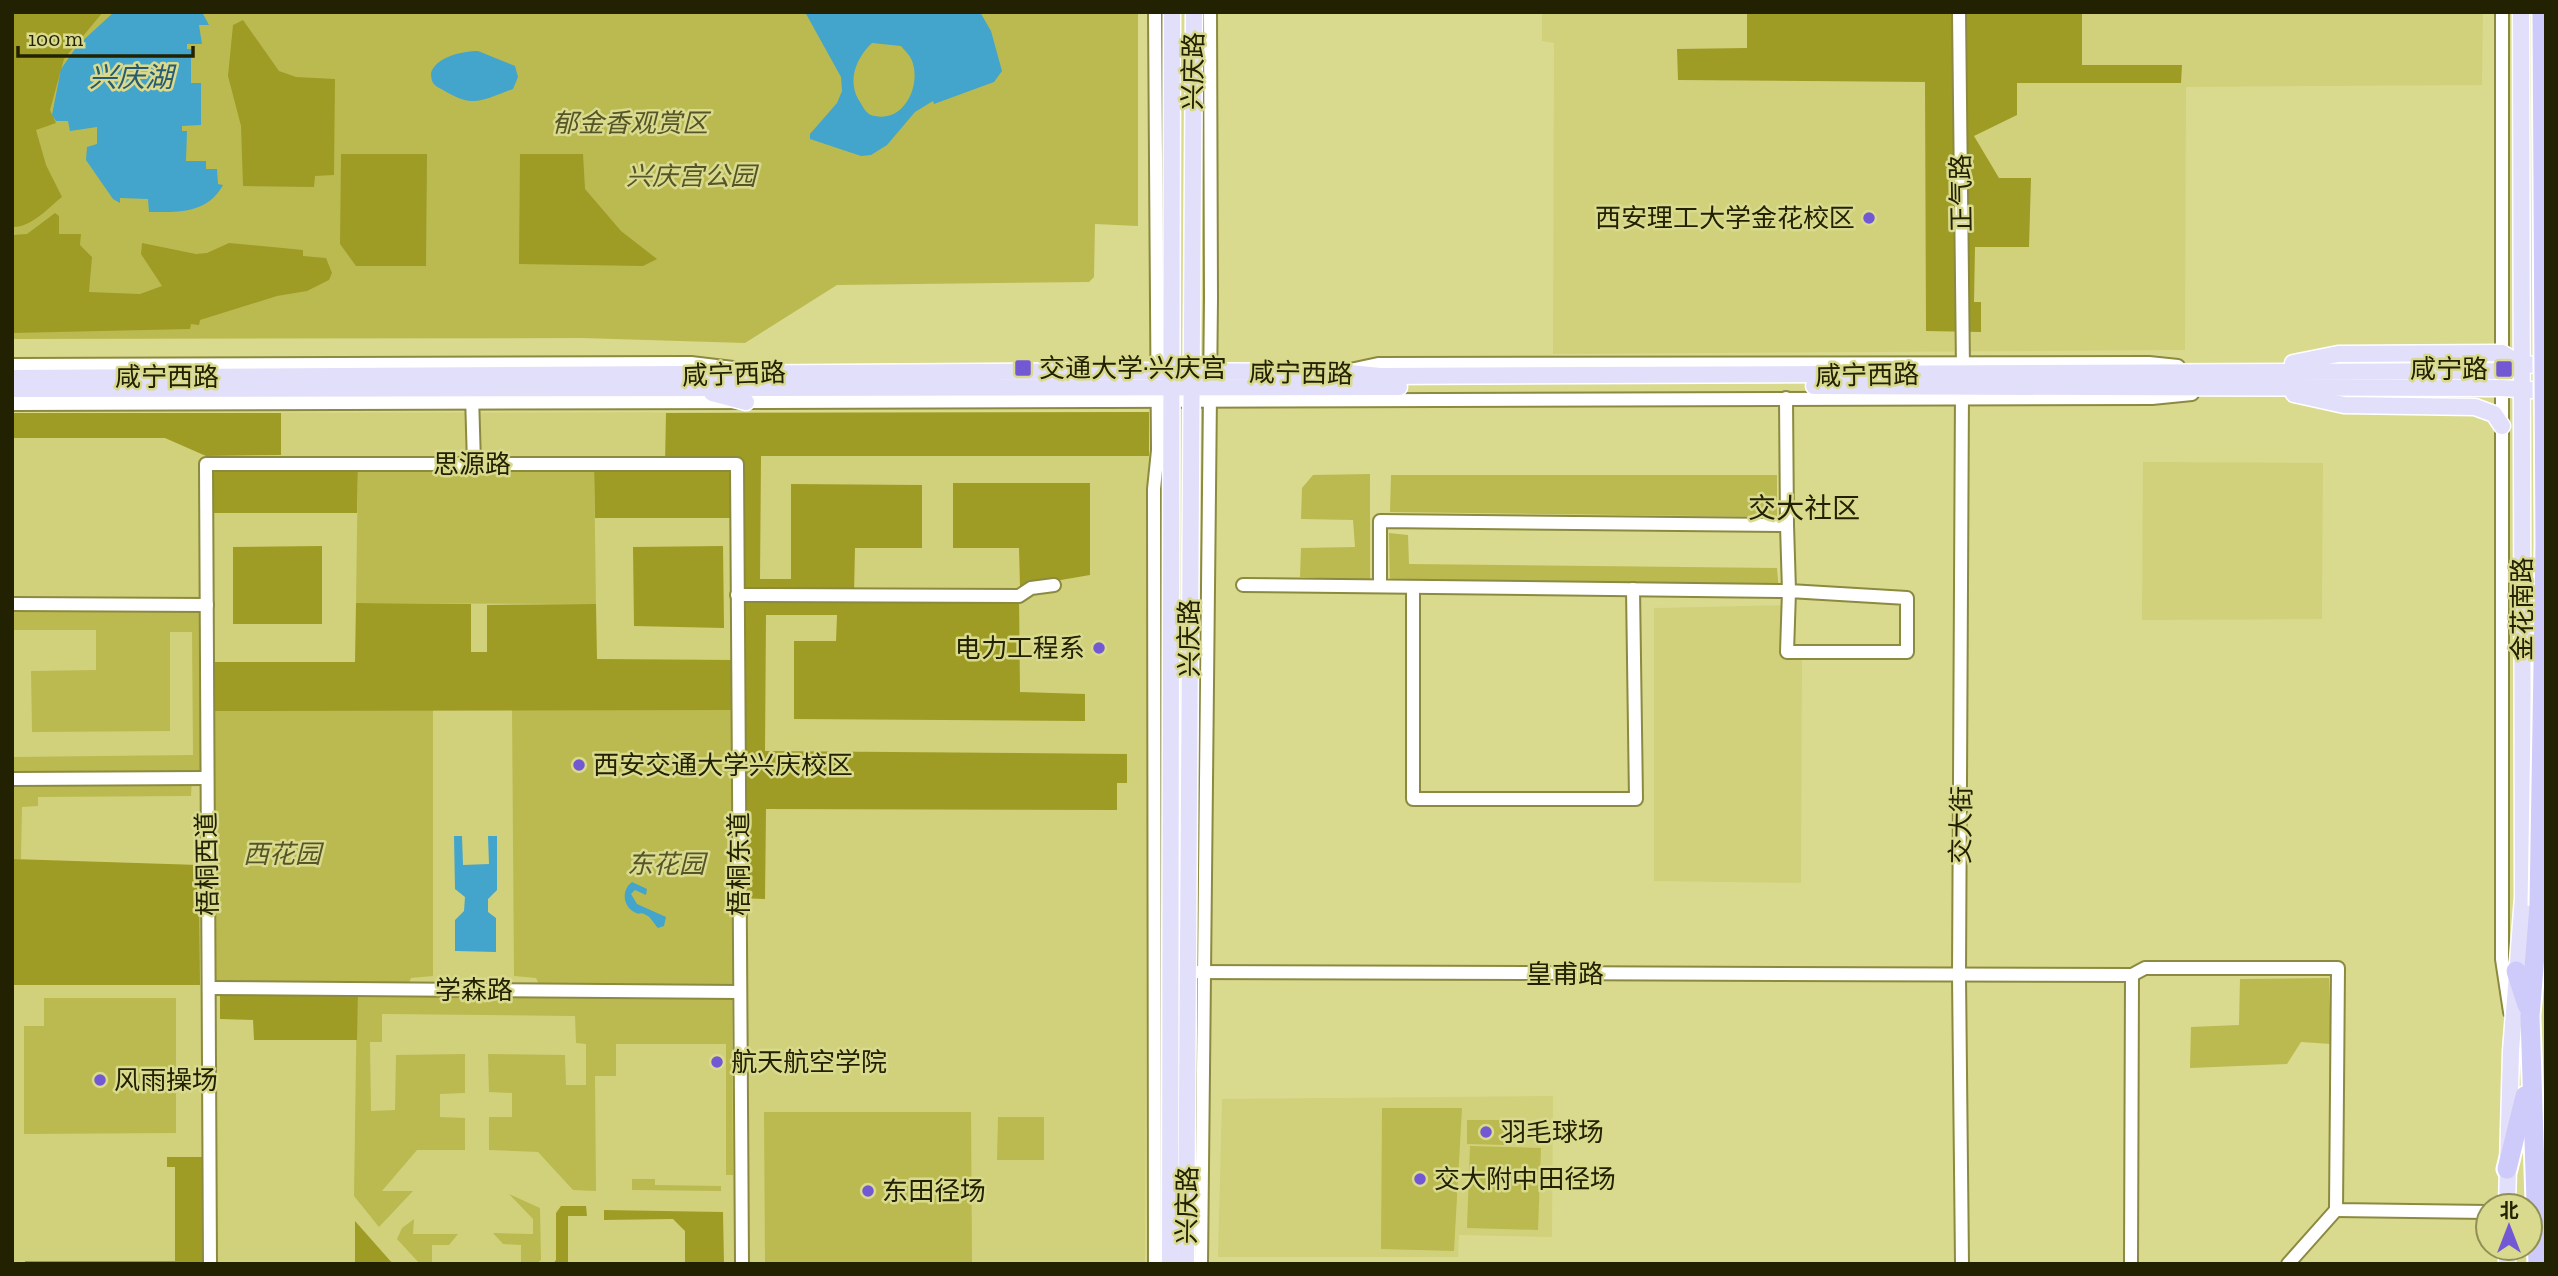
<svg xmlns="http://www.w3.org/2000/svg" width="2558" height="1276" viewBox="0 0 2558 1276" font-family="'Zilla Slab','Noto Sans SC',serif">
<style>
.built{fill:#d1d17c}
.green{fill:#bbba50}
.forest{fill:#9e9c25}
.water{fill:#43a4cc;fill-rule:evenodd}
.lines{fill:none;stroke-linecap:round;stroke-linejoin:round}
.minor-casing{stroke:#8b8a40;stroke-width:16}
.major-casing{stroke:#fff;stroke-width:19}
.highway-casing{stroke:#fff;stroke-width:23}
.minor{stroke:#fff;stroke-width:12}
.major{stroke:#e2dffb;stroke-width:16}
.highway{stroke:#cecaf9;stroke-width:19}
.highway-bridge-casing{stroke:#fff;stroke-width:23;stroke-linecap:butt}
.highway-bridge{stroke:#cecaf9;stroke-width:19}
.poi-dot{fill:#7259d3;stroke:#d9da8d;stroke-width:2.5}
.labels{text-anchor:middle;stroke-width:5;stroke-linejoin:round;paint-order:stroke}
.street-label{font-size:26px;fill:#222102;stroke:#d9da8d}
.park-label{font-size:26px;font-style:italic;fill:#555528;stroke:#d9da8d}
.poi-label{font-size:26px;fill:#222102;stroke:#d9da8d;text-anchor:start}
.water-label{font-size:28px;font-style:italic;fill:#285b71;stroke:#d9da8d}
.neighbourhood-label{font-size:28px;fill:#222102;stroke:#d9da8d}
</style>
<rect width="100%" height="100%" fill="#d9da8d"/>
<g class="built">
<polygon points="1542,12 2483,12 2482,85 2186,87 2185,350 1553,354 1554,43 1542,41"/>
<polygon points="1149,412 1145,1264 12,1264 12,413"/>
<polygon points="2143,462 2323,463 2322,619 2142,620"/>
<polygon points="1789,605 1787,652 1802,653 1801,883 1654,881 1654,608"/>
<polygon points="1553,1096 1552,1237 1459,1235 1458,1257 1218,1257 1222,1099"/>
</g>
<g class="green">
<polygon points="12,12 1138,12 1138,226 1095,224 1094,277 1089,282 837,285 745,343 582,338 12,339"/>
<polygon points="358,464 594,464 596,604 356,603"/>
<polygon points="1370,474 1370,581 1300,577 1301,548 1355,547 1353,520 1301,519 1302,488 1313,475"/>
<polygon points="1391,475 1777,475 1777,517 1390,512"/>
<polygon points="1389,533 1408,535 1409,564 1777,568 1779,591 1390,586"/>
<polygon points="12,603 207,605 203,778 192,778 191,796 38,797 38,806 22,807 21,859 12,859 12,757 193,755 192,632 170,632 170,731 32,732 31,671 96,670 96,630 12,630"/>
<polygon points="433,710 433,976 411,978 406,990 541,989 536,978 514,976 512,710 737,710 740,992 732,992 733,1175 726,1175 726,1044 616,1044 616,1076 595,1076 596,1191 573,1190 538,1152 489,1150 489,1117 512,1117 512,1093 489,1092 488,1054 565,1055 566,1085 586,1085 586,1044 576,1043 575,1016 382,1014 382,1042 370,1042 371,1111 395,1110 396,1055 465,1054 465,1093 440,1094 440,1117 465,1118 465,1150 417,1150 382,1191 413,1191 379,1227 354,1196 357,990 209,988 207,711"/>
<polygon points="2329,978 2331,1044 2301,1042 2287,1064 2190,1068 2191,1027 2239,1025 2240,979"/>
<polygon points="44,998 176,998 176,1133 24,1134 24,1026 44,1026"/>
<polygon points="1382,1108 1462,1108 1454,1251 1381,1249"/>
<polygon points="764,1112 971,1112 972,1264 765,1264"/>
<polygon points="998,1117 1044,1117 1044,1160 997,1160"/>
<polygon points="1467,1120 1505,1120 1505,1145 1467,1144"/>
<polygon points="1470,1146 1541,1148 1538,1230 1467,1228"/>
<polygon points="632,1179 655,1179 655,1185 721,1186 721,1191 632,1190"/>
<polygon points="509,1194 540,1208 541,1260 536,1264 521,1264 521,1245 503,1244 493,1233 533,1234 533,1219"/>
<polygon points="414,1219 413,1234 458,1234 449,1245 432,1245 432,1264 420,1264 397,1239 402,1228"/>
</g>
<g class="forest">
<path d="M12,12H103L64,59L50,110L56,123L36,130L46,165L62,197C48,208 31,228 12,227Z"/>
<polygon points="1747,12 2082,12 2082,65 2182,65 2181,83 2017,83 2017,115 1974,136 1999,178 2031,178 2029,247 1975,247 1974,302 1981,302 1981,332 1926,331 1925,82 1678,80 1677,49 1747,48"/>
<polygon points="243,20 279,71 296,77 335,79 334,175 315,176 314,187 243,186 241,126 228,76 233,25"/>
<polygon points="341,154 427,154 426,266 356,266 340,244"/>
<polygon points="520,154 583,154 585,189 621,231 657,259 643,266 519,264"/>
<polygon points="55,213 59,216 59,234 81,234 80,245 92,257 89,292 140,294 162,286 141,254 142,243 196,254 207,253 229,243 303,250 303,256 326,258 332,273 329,280 307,291 277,296 200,320 199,325 191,324 190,329 12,333 12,235 27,234"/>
<polygon points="1149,412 1149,456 761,456 760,579 791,579 791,484 922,485 922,548 855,548 854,594 1019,596 1020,692 1085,694 1085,721 794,719 794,641 836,641 837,615 766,615 765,751 1127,754 1127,783 1117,783 1117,810 766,809 765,899 739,898 738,710 207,711 207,662 355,662 356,603 471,604 471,652 487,652 487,605 596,604 597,659 737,660 737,518 595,518 594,464 665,464 666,413"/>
<polygon points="12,413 281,413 281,455 206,456 165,438 12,438"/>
<polygon points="206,464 358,464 357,513 206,513"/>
<polygon points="953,483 1090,483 1090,575 1020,587 1019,548 953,548"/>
<polygon points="322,546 322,624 233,624 233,547"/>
<polygon points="723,546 724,628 634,626 633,547"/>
<polygon points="12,859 199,865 200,985 12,985"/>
<polygon points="220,988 358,990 357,1040 254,1040 253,1020 220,1019"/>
<polygon points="167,1157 205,1157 205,1264 25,1264 25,1261 175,1261 175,1167 167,1167"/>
<polygon points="561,1206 586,1206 587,1216 568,1216 568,1264 553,1264 556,1260 556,1213"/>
<polygon points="604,1210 723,1212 724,1264 685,1264 685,1231 673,1219 604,1220"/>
<polygon points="355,1221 393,1264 355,1264"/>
</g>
<g class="water">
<path d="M114,12H202L209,25H199L202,44H187V49H191V83H201V125L182,126V131H187L186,161H206V169H217L218,184L223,185C207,214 179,212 149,212L148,199L120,198V203L113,199L86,160L87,147L97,144V127L70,131L68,121H56L52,115L61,69L77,46Z"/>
<path d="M805,12H980L991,31L1002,71L994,82L934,104L933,101L915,112L887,145L871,155L861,156L810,139V134L837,103L842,91L841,77ZM872,43L901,46C905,51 912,57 913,64C920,87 904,122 875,116C867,115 864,109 860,102C847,82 855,59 872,43Z"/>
<path d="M478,51L515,66L518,77L513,89C482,100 474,109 443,90C435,86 431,84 431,73C436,57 462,51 478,51Z"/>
<polygon points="454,836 462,836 463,865 489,864 488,836 497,836 497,890 488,899 488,912 496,918 496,952 455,951 455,920 464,911 465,897 455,889"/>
<path d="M632,882L647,889L646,895L635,890L631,894L637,904L666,917L664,926L658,928C654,924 651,917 646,915C638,911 641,916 634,912C622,905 622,889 632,882Z"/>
</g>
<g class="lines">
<defs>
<g id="minor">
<polyline points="1155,12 1158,450 1154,489 1155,1264"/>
<polyline points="1959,12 1963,369"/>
<polyline points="2502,12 2502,959 2510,1012"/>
<polyline points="12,365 691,363 733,368"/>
<polyline points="1350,370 1378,364 2149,363 2178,366"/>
<polyline points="1962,390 1959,976 1962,1264"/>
<polyline points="472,395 474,464"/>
<polyline points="1786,398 1787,525"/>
<polyline points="12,404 2152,398 2192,394"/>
<polyline points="1243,585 1789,591 1787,652 1907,652 1907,598 1789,591 1787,525 1380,521 1380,586"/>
<polyline points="1413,587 1413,799 1636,799 1633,589"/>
<polyline points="737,595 1019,596 1031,588 1054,585"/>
<polyline points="12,604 207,605"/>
<polyline points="12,779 206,778"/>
<polyline points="1181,972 2132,975 2145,968 2338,968 2336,1210 2488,1212"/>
<polyline points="209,988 740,992"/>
<polyline points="210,1264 206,464 737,464 742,1264"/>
<polyline points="1201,1264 1211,298 1210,12"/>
<polyline points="2131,1264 2132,975"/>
<polyline points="2288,1264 2336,1210"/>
</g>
<g id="major">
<polyline points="2293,363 2338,354 2502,353 2521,365"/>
<polyline points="12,378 1157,371 1339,372 1380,376 2502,371 2521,365 2546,364"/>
<path d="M1814,386C2043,386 2273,389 2502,388L2546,391"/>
<polyline points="12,389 1399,387"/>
<polyline points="712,393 746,402"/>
<polyline points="2294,394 2344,405 2475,407 2494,414 2502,426"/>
<polyline points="2507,1206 2511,1051 2523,897 2521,12"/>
<polyline points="1170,1264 1172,12"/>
<polyline points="1186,1264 1194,12"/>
<polyline points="2507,1264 2507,1248"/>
</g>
<g id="highway">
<polyline points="2516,971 2527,1005"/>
<polyline points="2507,1169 2525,1096"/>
<polyline points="2538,1264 2530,1016 2539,906"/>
</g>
</defs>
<use href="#minor" class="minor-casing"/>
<use href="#major" class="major-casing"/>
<use href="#highway" class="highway-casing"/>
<use href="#minor" class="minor"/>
<use href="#major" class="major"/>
<use href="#highway" class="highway"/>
<defs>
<polyline id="highway-bridge" points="2539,906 2545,544 2542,12"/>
</defs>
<use href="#highway-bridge" class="highway-bridge-casing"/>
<use href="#highway-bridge" class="highway-bridge"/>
</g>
<g class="poi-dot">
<circle cx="1869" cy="218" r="7"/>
<rect x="1014" y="359" width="18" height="18" rx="3.5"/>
<rect x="2495" y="360" width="18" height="18" rx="3.5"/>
<circle cx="1099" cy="648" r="7"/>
<circle cx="579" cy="765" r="7"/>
<circle cx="717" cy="1062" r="7"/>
<circle cx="100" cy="1080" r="7"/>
<circle cx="1486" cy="1132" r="7"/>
<circle cx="1420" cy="1179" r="7"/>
<circle cx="868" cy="1191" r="7"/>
</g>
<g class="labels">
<g class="street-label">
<text transform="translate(1193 71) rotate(-89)" y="9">兴庆路</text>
<text transform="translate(1961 193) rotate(-91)" y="9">正气路</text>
<text transform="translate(1301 373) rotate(1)" y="9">咸宁西路</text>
<text transform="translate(734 374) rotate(-2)" y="9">咸宁西路</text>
<text transform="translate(1867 375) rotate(-1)" y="9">咸宁西路</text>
<text x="167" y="386">咸宁西路</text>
<text x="472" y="473">思源路</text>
<text transform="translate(2522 609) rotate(-90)" y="9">金花南路</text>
<text transform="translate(1189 638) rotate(-90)" y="9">兴庆路</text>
<text transform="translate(1961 825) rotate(-89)" y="9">交大街</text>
<text transform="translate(207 864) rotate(-91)" y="9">梧桐西道</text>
<text transform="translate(739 864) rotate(-90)" y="9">梧桐东道</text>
<text x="1565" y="983">皇甫路</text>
<text x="474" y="999">学森路</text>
<text transform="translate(1187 1205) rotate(-89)" y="9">兴庆路</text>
</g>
<g class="park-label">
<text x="630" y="132">郁金香观赏区</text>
<text x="691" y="185">兴庆宫公园</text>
<text x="282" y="863">西花园</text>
<text x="666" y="873">东花园</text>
</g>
<g class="poi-label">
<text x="1855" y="227" text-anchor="end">西安理工大学金花校区</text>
<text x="1039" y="377">交通大学·兴庆宫</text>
<text x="2488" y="378" text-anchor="end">咸宁路</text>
<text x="1085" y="657" text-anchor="end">电力工程系</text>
<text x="593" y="774">西安交通大学兴庆校区</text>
<text x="731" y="1071">航天航空学院</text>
<text x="114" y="1089">风雨操场</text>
<text x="1500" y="1141">羽毛球场</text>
<text x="1434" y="1188">交大附中田径场</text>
<text x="882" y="1200">东田径场</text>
</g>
<g class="water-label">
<text x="131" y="87">兴庆湖</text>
</g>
<g class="neighbourhood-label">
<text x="1804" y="518">交大社区</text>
</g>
</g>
<rect width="2558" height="1276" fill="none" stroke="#222102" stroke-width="28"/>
<g transform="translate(2509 1227)"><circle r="33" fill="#d9da8d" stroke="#909055" stroke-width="2"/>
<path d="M0-5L12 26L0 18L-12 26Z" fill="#7259d3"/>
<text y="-10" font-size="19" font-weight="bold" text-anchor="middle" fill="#222102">北</text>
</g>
<path d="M18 46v10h175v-10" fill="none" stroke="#222102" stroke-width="3.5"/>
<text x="28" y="46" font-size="21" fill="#222102" stroke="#d9da8d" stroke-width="5" paint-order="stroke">100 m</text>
</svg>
